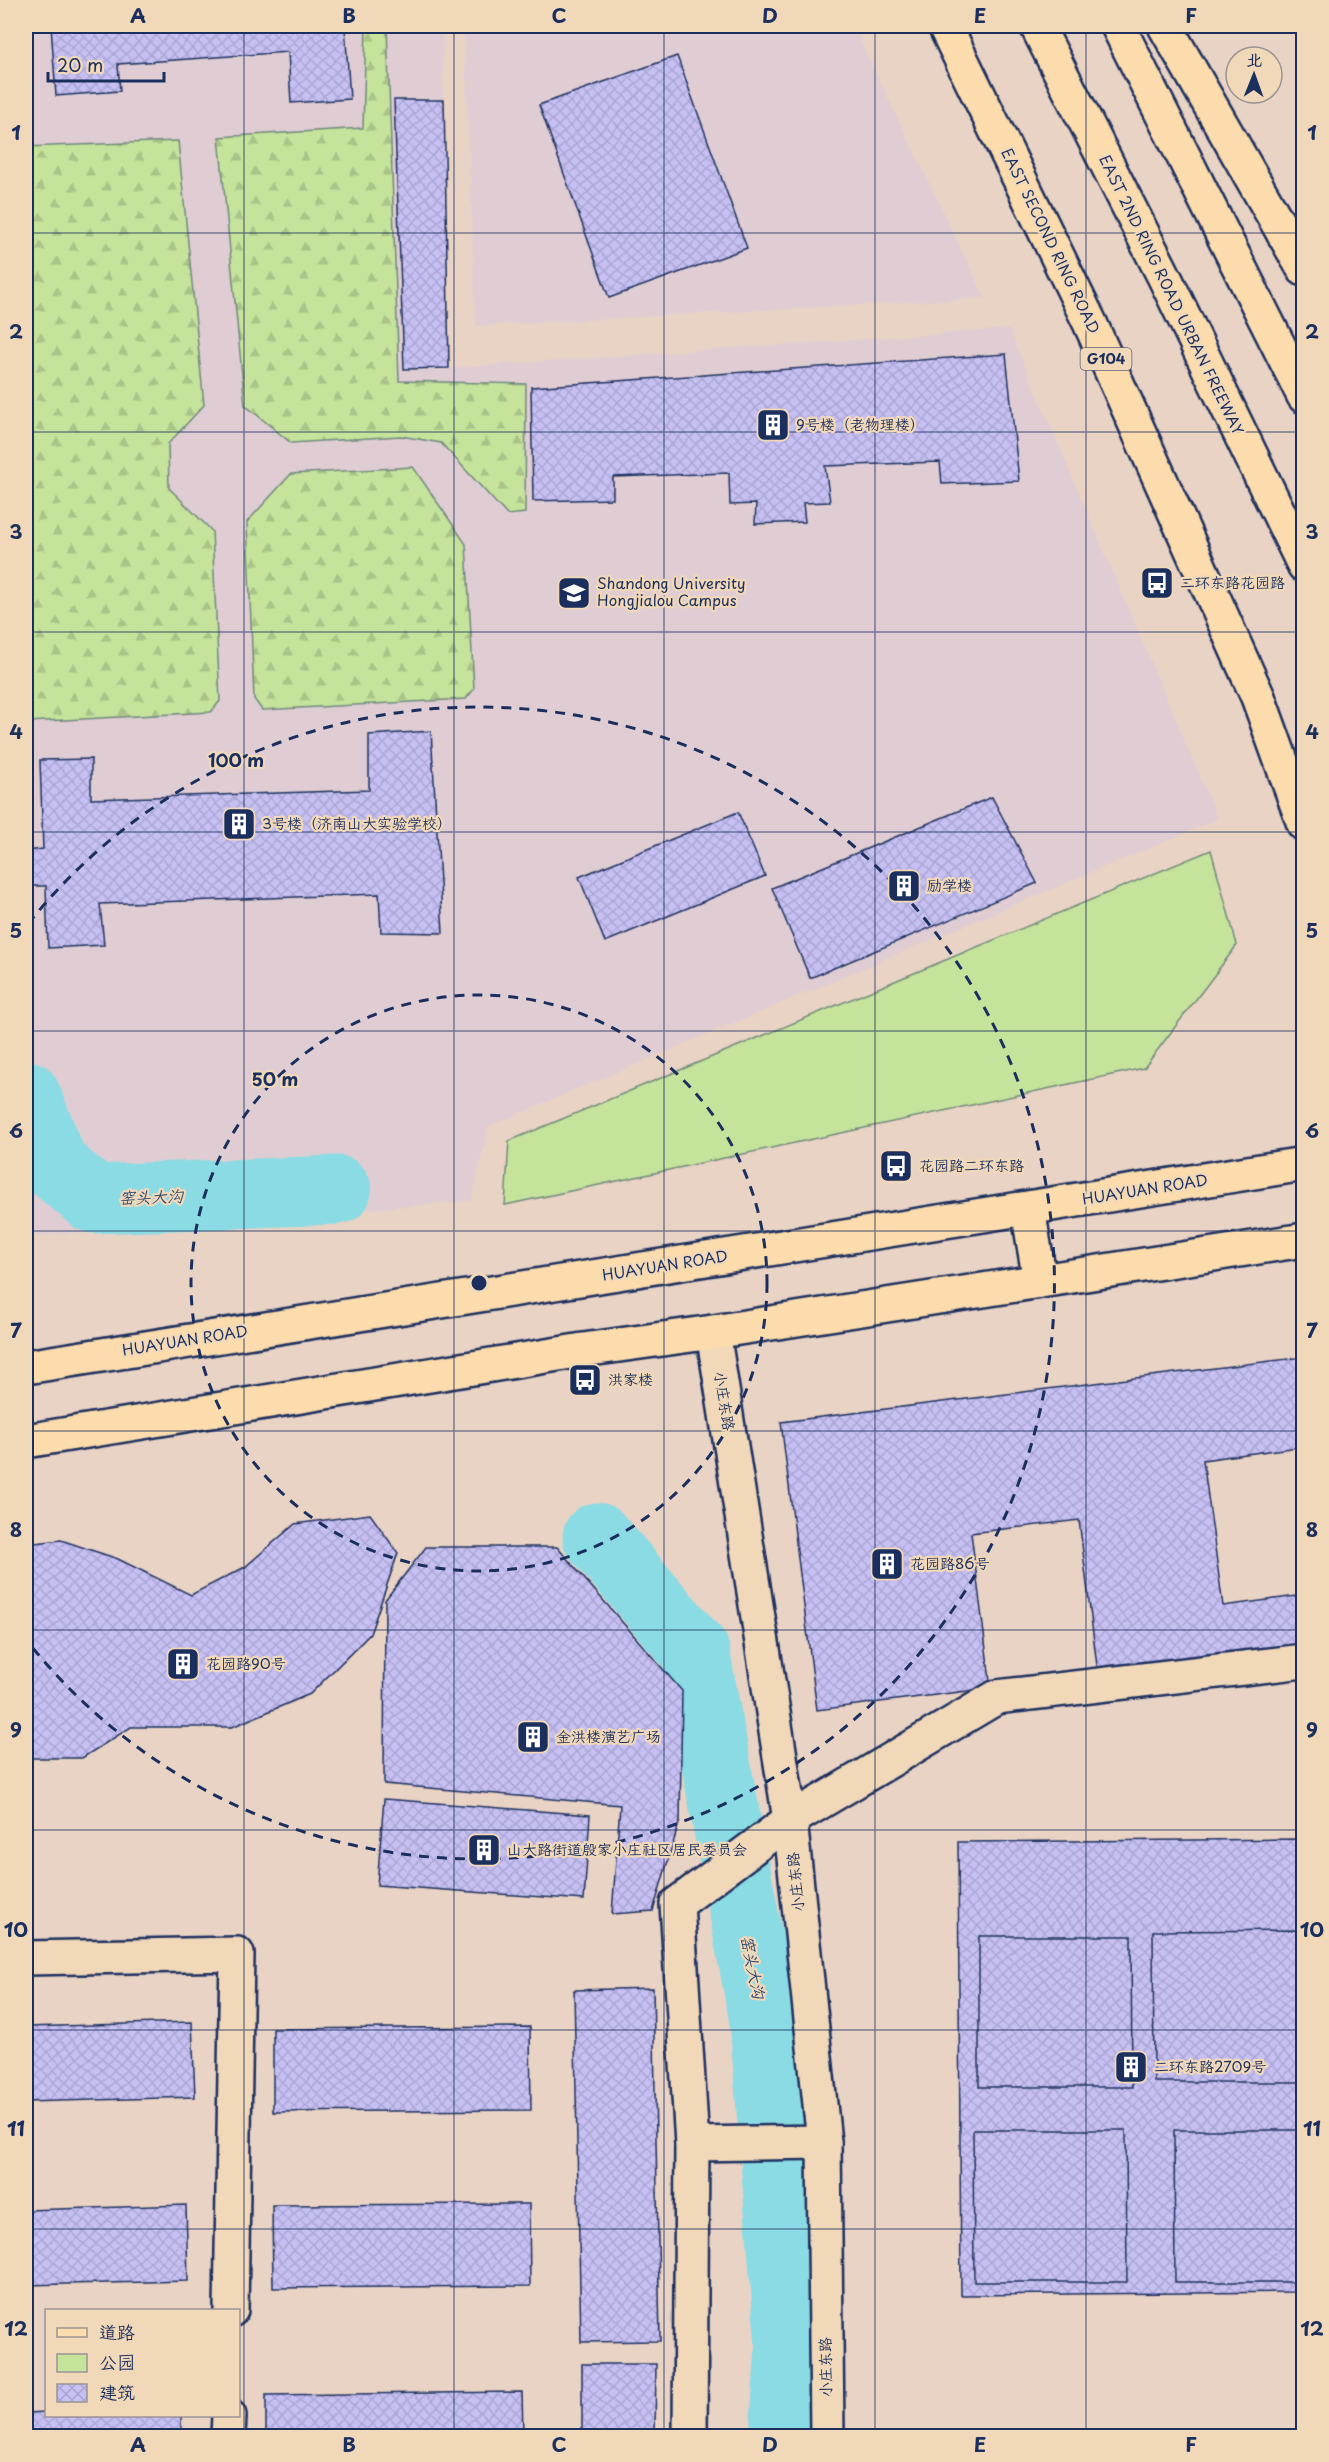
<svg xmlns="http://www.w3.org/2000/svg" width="1329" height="2462" viewBox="0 0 1329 2462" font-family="'Playpen Sans','LXGW WenKai TC',sans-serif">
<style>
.built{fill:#dfcdd3}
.green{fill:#c5e39b;stroke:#70897c;stroke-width:1.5}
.forest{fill:url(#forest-firs);stroke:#70897c;stroke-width:1.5}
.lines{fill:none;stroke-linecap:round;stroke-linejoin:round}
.river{stroke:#8adbe3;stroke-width:69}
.building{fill:url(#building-cross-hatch);stroke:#1b2f5e;stroke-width:1.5}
.street-casing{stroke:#1b2f5e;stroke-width:38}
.primary-casing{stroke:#1b2f5e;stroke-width:38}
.highway-casing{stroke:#1b2f5e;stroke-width:38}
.street{stroke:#f1d8b9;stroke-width:33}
.primary{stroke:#fcdcac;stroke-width:33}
.highway{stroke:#fcdcac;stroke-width:33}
.grid{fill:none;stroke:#1b2f5e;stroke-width:1.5;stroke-opacity:0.55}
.ring{fill:none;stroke:#1b2f5e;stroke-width:3;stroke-dasharray:10 8}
.labels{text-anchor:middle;stroke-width:4.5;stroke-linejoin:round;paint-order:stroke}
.shield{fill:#f1d8b9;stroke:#5b6279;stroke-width:1.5}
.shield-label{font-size:14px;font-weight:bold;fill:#1b2f5e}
.street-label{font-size:15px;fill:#1b2f5e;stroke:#f1d8b9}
.poi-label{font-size:15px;fill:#1b2f5e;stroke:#f1d8b9;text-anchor:start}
.water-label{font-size:16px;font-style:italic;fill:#2c4972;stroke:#f1d8b9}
.centre{fill:#1b2f5e;stroke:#f1d8b9;stroke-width:3}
.ring-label{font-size:18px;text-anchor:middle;font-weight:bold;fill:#1b2f5e;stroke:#f1d8b9;stroke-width:4.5;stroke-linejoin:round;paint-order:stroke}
.neatline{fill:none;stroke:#1b2f5e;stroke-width:2}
.grid-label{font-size:20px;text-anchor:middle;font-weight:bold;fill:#1b2f5e}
</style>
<defs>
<pattern id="forest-firs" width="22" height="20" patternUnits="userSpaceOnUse" patternTransform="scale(1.5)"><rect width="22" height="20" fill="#c5e39b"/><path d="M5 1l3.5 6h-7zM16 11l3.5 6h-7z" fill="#a9c388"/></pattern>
<pattern id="building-cross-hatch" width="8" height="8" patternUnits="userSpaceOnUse" patternTransform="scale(1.5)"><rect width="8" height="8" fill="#c7c0f3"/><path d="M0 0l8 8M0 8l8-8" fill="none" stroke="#aaa5d3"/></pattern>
</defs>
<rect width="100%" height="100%" fill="#e9d3c5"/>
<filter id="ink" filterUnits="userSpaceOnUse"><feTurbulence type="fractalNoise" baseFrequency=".0167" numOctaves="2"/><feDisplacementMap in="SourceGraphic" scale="12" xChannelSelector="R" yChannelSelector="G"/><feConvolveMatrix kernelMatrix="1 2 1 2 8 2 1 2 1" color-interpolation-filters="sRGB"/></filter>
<g filter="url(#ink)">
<g class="built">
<polygon points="26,26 442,26 450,368 1009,329 1218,819 489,1126 471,1201 26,1237"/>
<polygon points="464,26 853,26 985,298 476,326"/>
</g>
<polygon class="green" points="1211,850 1237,945 1144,1068 505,1205 509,1141"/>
<g class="forest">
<polygon points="366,26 387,26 399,381 526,384 525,513 507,515 441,443 401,436 291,443 245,405 219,137 363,128"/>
<polygon points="178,141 204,405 168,444 169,488 212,531 220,701 211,712 28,722 26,814 26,147"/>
<polygon points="413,467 466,544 474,689 466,699 262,710 254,699 247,522 291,474"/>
</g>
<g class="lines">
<g class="river">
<polyline points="26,1095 54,1166 94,1199 337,1190"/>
<polyline points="597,1537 695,1651 764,2021 790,2346 784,2436"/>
</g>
</g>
<g class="building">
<polygon points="51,26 345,26 350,99 291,103 288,52 118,64 120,91 56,96"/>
<polygon points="677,56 747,248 609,298 539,105"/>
<polygon points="394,100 444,100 449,368 404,369"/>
<polygon points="1006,354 1019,481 942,484 940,462 825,466 830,502 803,503 805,522 755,524 756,504 730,505 729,473 613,477 613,499 533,501 531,387"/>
<polygon points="431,731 443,933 381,932 379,894 100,904 104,945 48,948 46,886 29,886 26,851 43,849 40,760 91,759 91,799 369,790 369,735"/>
<polygon points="992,797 1037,883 810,978 772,888"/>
<polygon points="738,812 765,876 605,942 579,877"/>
<polygon points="1304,1357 1304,1488 1298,1447 1203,1460 1223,1606 1304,1595 1304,1649 1098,1674 1079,1520 971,1533 991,1688 817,1710 781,1422"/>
<polygon points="370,1514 398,1553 370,1634 310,1694 232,1727 131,1727 82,1758 26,1758 26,1544 61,1540 118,1559 191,1595 245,1567 295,1524"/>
<polygon points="426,1547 557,1547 682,1691 680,1820 653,1911 612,1914 620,1805 384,1784 385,1600"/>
<polygon points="384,1799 590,1815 584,1900 377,1885"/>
<polygon points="1304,1839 1304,2292 961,2295 958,1842"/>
<polygon points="1304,1930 1304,2082 1154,2082 1153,1931"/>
<polygon points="979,1936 1131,1936 1132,2087 979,2087"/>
<polygon points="653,1988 660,2341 581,2342 574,1990"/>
<polygon points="192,2022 195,2097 26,2102 26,2027"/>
<polygon points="530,2027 531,2110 273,2112 273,2029"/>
<polygon points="973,2130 1126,2130 1127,2282 974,2282"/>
<polygon points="1174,2130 1304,2130 1304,2282 1175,2282"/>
<polygon points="529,2204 530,2286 273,2288 272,2205"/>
<polygon points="186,2205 188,2281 26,2285 26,2210"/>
<polygon points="582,2364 656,2364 655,2436 582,2436"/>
<polygon points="522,2392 523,2436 266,2436 266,2395"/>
<polygon points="46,2412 46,2416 181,2416 181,2436 26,2436 26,2413"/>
</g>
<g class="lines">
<defs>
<g id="street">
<polyline points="713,1332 790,1820 824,2142 827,2436"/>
<polyline points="26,1958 237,1954 231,2310"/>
<polyline points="692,2144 824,2142"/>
<polyline points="228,2436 229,2416"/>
<polyline points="690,2436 692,2144 677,1904 790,1820 997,1697 1304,1661"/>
</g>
<g id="primary">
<polyline points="1028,1209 1040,1281"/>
<polyline points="26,1367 1304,1164"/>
<polyline points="26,1441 583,1350 713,1332 1304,1240"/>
</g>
<g id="highway">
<polyline points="945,26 1090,323 1258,697 1304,824"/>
<polyline points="1037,26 1165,278 1304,565"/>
<polyline points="1118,26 1304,396"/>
<polyline points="1165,26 1304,269"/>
</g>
</defs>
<use href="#street" class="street-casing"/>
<use href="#primary" class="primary-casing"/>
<use href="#highway" class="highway-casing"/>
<use href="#street" class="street"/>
<use href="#primary" class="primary"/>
<use href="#highway" class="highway"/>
</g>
</g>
<path class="grid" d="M244,26V2436M454,26V2436M664,26V2436M875,26V2436M1086,26V2436M26,233H1304M26,432H1304M26,632H1304M26,832H1304M26,1031H1304M26,1231H1304M26,1431H1304M26,1630H1304M26,1830H1304M26,2030H1304M26,2229H1304"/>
<g class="ring">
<circle cx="479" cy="1283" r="288"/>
<path d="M28 924A576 576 0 1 1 28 1642"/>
</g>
<defs>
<symbol id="building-square" viewBox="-11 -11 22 22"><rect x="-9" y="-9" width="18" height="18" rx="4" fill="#1b2f5e" stroke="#f1d8b9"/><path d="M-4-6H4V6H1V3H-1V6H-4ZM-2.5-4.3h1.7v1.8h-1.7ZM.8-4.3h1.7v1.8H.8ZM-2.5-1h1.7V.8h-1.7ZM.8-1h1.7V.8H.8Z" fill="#fff"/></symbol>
<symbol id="bus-square" viewBox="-11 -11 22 22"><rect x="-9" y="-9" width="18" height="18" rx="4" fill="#1b2f5e" stroke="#f1d8b9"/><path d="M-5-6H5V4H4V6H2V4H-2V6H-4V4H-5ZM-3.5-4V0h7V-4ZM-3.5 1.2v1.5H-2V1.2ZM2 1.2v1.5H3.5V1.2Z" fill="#fff"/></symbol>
<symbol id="university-square" viewBox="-11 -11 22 22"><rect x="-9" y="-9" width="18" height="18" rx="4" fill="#1b2f5e" stroke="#f1d8b9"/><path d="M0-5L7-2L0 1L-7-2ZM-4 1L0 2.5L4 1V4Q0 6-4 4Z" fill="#fff"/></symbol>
</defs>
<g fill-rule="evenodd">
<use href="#building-square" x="754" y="406" width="38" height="38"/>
<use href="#bus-square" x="1138" y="564" width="38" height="38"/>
<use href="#university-square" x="555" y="574" width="38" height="38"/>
<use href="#building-square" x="220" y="805" width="38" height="38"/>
<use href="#building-square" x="885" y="867" width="38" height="38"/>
<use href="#bus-square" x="877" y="1147" width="38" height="38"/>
<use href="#bus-square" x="566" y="1361" width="38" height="38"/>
<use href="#building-square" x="868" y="1545" width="38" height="38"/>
<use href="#building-square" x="164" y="1645" width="38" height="38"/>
<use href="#building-square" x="514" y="1718" width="38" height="38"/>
<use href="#building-square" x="465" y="1831" width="38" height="38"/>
<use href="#building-square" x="1112" y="2048" width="38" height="38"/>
</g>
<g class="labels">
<rect class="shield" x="1080.5" y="348" width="51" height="22" rx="4.5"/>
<g class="shield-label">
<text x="1106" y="364">G104</text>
</g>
<g class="street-label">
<text transform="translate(1050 241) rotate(64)" y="5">EAST SECOND RING ROAD</text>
<text transform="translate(1171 295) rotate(64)" y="5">EAST 2ND RING ROAD URBAN FREEWAY</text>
<text transform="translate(1145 1190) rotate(-9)" y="5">HUAYUAN ROAD</text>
<text transform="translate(665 1266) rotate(-9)" y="5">HUAYUAN ROAD</text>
<text transform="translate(185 1341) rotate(-9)" y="5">HUAYUAN ROAD</text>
<text transform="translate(724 1401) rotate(81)" y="5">小庄东路</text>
<text transform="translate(796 1882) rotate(-96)" y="5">小庄东路</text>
<text transform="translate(826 2367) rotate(-91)" y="5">小庄东路</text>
</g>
<g class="poi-label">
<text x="796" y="430">9号楼（老物理楼）</text>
<text x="1180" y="588">二环东路花园路</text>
<text x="597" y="589">Shandong University<tspan x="597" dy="17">Hongjialou Campus</tspan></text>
<text x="262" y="829">3号楼（济南山大实验学校）</text>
<text x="927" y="891">励学楼</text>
<text x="919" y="1171">花园路二环东路</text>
<text x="608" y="1385">洪家楼</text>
<text x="910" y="1569">花园路86号</text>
<text x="206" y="1669">花园路90号</text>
<text x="556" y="1742">金洪楼演艺广场</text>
<text x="507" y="1855">山大路街道殷家小庄社区居民委员会</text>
<text x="1154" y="2072">二环东路2709号</text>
</g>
<g class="water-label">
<text transform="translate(151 1197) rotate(-2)" y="6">窑头大沟</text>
<text transform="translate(753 1967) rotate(79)" y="6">窑头大沟</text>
</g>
</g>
<circle cx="479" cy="1283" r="9" class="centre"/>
<g class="ring-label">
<text x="236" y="767">100 m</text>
<text x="275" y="1086">50 m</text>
</g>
<rect width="1329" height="2462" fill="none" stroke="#f1d8b9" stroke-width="66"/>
<rect x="45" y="2309" width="195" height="108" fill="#f1d8b9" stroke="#9b9495" stroke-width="1.5"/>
<rect x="57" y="2328" width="30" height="9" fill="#fcdcac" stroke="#9b9495" stroke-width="1.5"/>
<text x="99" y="2339" font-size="18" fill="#1b2f5e">道路</text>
<rect x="57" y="2354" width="30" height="18" fill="#c5e39b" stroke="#9b9495" stroke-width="1.5"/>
<text x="99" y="2369" font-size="18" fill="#1b2f5e">公园</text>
<rect x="57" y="2384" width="30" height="18" fill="url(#building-cross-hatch)" stroke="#9b9495" stroke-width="1.5"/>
<text x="99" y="2399" font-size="18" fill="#1b2f5e">建筑</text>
<g transform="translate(1254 75) rotate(1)"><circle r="28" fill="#f1d8b9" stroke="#9b9495" stroke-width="1.5"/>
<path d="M0-4.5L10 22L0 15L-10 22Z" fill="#1b2f5e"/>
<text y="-9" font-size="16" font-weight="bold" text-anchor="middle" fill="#1b2f5e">北</text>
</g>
<path d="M48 72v9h116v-9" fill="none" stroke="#1b2f5e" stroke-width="3"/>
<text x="57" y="72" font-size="18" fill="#1b2f5e" stroke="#f1d8b9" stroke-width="4.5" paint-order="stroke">20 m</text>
<rect x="33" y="33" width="1263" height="2396" class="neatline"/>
<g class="grid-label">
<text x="138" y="23">A</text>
<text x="349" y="23">B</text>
<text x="559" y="23">C</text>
<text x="770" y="23">D</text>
<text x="980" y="23">E</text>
<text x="1191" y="23">F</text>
<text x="16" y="140">1</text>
<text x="1312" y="140">1</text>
<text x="16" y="339">2</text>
<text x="1312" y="339">2</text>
<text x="16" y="539">3</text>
<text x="1312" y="539">3</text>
<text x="16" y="739">4</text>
<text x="1312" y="739">4</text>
<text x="16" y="938">5</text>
<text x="1312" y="938">5</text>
<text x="16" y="1138">6</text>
<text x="1312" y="1138">6</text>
<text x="16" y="1338">7</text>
<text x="1312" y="1338">7</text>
<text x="16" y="1537">8</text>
<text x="1312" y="1537">8</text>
<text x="16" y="1737">9</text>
<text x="1312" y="1737">9</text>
<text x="16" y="1937">10</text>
<text x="1312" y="1937">10</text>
<text x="16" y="2136">11</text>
<text x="1312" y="2136">11</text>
<text x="16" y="2336">12</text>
<text x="1312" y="2336">12</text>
<text x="138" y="2452">A</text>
<text x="349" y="2452">B</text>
<text x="559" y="2452">C</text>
<text x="770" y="2452">D</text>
<text x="980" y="2452">E</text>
<text x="1191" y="2452">F</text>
</g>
</svg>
